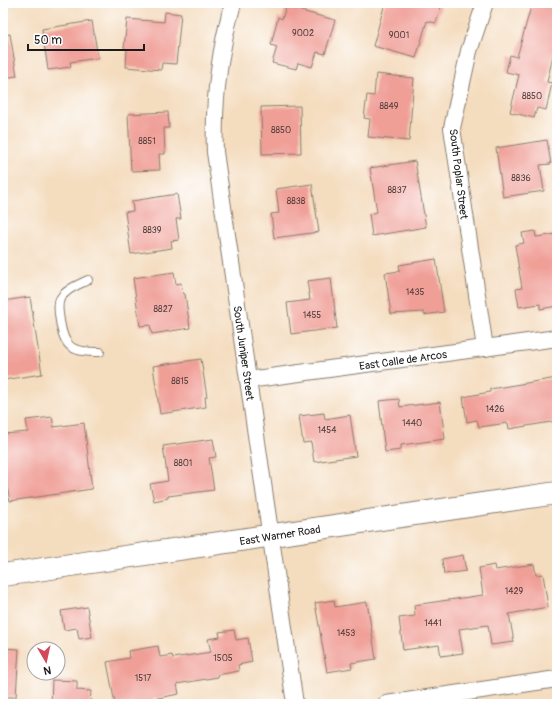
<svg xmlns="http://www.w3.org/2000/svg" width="560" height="707" viewBox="0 0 560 707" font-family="Pangolin,sans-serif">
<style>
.building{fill:#f09f97}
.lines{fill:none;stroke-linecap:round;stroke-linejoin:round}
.service-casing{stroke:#887c6d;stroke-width:10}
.minor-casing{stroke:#887c6d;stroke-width:18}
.secondary-casing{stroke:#887c6d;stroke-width:24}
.service{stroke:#fff;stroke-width:8}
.minor{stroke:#fff;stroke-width:16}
.secondary{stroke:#fff;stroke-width:22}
.labels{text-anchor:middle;stroke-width:3;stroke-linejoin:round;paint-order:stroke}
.number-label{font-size:9px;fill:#513d3b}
.street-label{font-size:11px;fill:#1c1c1c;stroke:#fff}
</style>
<rect width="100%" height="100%" fill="#fff"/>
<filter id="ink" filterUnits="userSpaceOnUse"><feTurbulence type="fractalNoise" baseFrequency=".025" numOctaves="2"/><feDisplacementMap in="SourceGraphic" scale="8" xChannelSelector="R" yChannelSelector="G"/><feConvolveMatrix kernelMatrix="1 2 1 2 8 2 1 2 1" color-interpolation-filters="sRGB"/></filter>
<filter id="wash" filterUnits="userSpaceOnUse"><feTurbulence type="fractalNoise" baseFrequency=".012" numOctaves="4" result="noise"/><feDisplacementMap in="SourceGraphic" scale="16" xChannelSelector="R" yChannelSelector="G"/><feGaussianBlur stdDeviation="0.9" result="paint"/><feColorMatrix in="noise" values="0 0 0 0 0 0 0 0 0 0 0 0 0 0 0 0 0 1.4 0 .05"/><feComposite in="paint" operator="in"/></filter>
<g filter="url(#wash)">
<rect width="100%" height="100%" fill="#f4dcbe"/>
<g id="blocks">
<g class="building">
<polygon points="385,3 442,3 436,23 427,21 416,58 373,46"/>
<polygon points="532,3 557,3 557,38 547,82 552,83 546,110 537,108 534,118 510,112 519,75 506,72 510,55 517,57"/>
<polygon points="286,7 335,20 325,54 317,52 312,67 298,63 296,69 272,63 277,47 271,45 278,17 282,19"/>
<polygon points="165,12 181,14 176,64 162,63 161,70 126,67 127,49 124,48 127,19 164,22"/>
<polygon points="92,21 98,58 70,62 71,67 48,70 42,29"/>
<polygon points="10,34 17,76 3,78 3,35"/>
<polygon points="376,74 414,78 409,141 368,137 370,119 364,118 367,95 374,96"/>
<polygon points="300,106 301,153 262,154 261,107"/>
<polygon points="168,112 169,128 164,128 165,154 159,154 160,170 131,171 128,114"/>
<polygon points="547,140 551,164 540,165 544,191 503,197 496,148"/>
<polygon points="415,161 426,227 372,236 369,214 377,212 370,168"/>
<polygon points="312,184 319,232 274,238 271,214 279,213 276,189"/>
<polygon points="177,194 181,219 176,219 179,240 171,241 172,248 131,254 125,212 133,211 132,201"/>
<polygon points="535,231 536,237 557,234 557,306 540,309 540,304 519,307 516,289 522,288 515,245 524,243 522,233"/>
<polygon points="436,259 444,312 424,315 424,312 391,314 385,273 400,271 399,265"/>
<polygon points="174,272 176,284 181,283 183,294 185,294 190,328 152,334 150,325 140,326 133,278"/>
<polygon points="331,278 337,328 291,334 287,303 310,300 307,281"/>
<polygon points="30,297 42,374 3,380 3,301"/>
<polygon points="201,359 207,397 205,397 206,407 160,414 153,366"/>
<polygon points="557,378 557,421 509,429 508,423 479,427 477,420 467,422 463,397 490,392 490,389"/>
<polygon points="399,399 400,407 440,402 445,439 401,445 401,450 385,452 379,401"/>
<polygon points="324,413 325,419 350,415 356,456 314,462 311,442 303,443 299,416"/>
<polygon points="52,417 54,427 84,423 92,489 10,501 3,466 3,434 28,432 26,420"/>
<polygon points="213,439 216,457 209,458 214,490 168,496 168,498 154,501 150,484 168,481 163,446"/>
<polygon points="463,555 466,571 444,574 442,559"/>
<polygon points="534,564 536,575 543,574 548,607 509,614 514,642 491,645 488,625 459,629 463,653 441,656 439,645 403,650 399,618 415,616 414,605 483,595 479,568 494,565 495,570"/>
<polygon points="334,600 335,607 367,602 376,659 351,663 352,668 327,672 315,603"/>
<polygon points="87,607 92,637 79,639 77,628 64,630 61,611"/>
<polygon points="234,630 236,640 248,638 252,662 238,665 239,671 217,675 218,677 177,684 179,694 153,699 154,704 115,704 107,662 129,658 128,651 158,646 160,657 172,655 173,658 211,652 208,639 220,637 219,632"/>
<polygon points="3,648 19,649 16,697 3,697"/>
<polygon points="52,680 77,681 77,690 91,691 90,704 51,704"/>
</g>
</g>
</g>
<g filter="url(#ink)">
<use href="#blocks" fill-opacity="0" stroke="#887c6d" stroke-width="1"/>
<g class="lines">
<defs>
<path id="service" d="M88,280C78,285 66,289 60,299C57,305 59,314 60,321C64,349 73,352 100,352"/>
<g id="minor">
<path d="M233,3C219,53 213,101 215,152L295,704"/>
<polyline points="485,348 452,128 469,51 485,3"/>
<polyline points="248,380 557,338"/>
<polyline points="386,704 557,679"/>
</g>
<polyline id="secondary" points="3,575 557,493"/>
</defs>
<use href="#service" class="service-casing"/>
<use href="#minor" class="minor-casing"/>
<use href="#secondary" class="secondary-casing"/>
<use href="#service" class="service"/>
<use href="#minor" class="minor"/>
<use href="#secondary" class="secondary"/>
</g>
</g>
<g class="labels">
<g class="number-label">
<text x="303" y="36">9002</text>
<text x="399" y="38">9001</text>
<text x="532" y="99">8850</text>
<text x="389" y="109">8849</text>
<text x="281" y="133">8850</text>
<text x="147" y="144">8851</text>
<text x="521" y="181">8836</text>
<text x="397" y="193">8837</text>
<text x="296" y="204">8838</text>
<text x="152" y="233">8839</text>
<text x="415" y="295">1435</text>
<text x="163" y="312">8827</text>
<text x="312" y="318">1455</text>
<text x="180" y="384">8815</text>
<text x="495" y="412">1426</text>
<text x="412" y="426">1440</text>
<text x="327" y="433">1454</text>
<text x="183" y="466">8801</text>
<text x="514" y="594">1429</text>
<text x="433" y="626">1441</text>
<text x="346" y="636">1453</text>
<text x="223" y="661">1505</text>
<text x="143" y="681">1517</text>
</g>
<g class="street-label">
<text transform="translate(459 174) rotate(83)" y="4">South Poplar Street</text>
<text transform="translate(244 353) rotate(82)" y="4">South Juniper Street</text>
<text transform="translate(403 360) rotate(-8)" y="4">East Calle de Arcos</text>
<text transform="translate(280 535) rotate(-9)" y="4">East Warner Road</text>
</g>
</g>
<rect width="560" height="707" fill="none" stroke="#fff" stroke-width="16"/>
<g transform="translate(46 661) rotate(171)"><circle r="19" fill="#ffffff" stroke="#a4a4a4"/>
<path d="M0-3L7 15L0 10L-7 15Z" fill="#d1495b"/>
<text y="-6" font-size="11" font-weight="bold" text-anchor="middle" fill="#1c1c1c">N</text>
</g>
<path d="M28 44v6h116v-6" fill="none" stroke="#1c1c1c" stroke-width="2"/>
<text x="34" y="44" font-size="12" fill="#1c1c1c" stroke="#ffffff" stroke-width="3" paint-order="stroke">50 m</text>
</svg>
